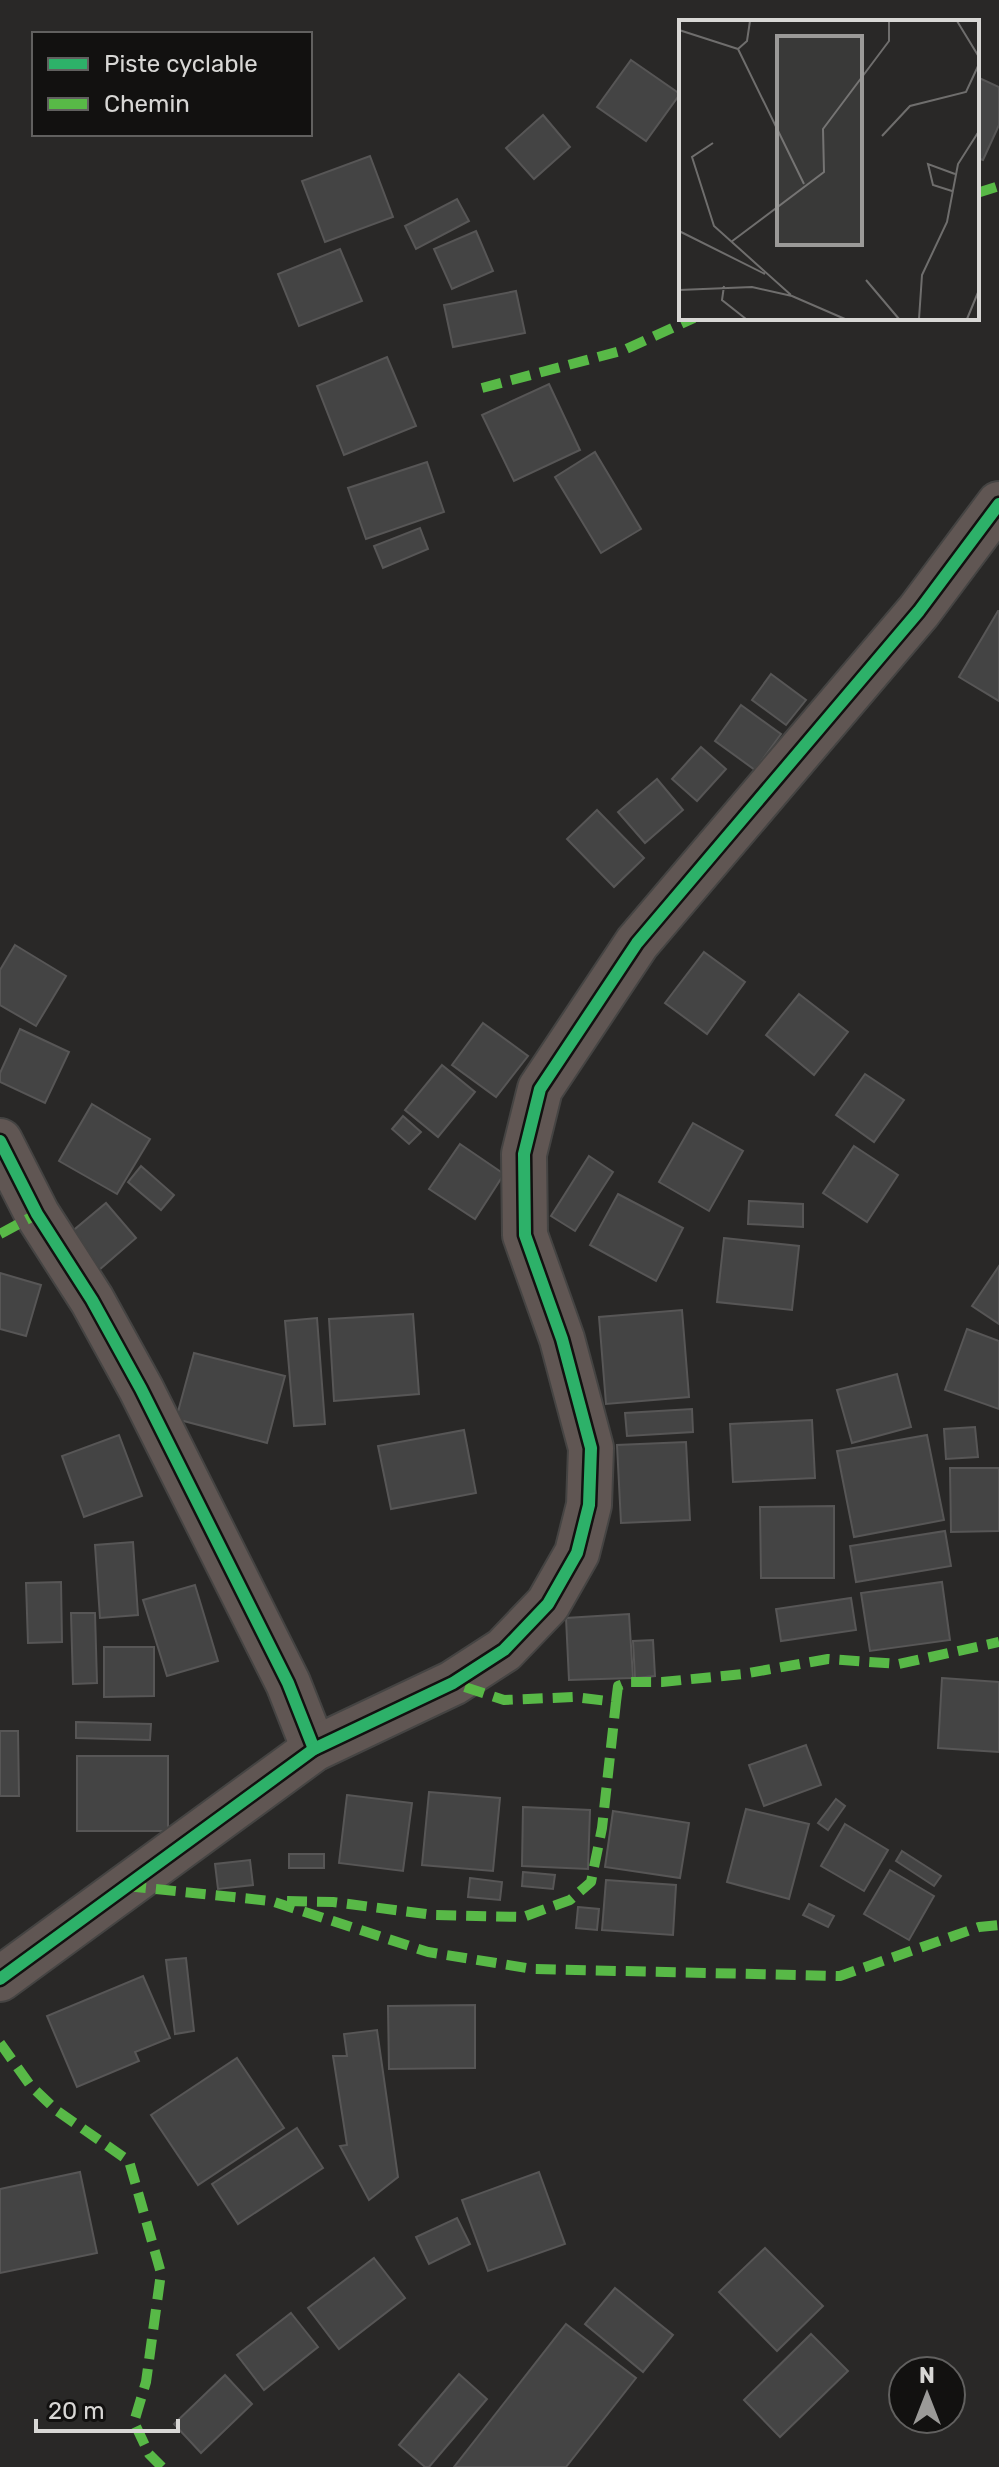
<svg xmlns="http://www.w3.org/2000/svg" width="999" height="2467" viewBox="0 0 999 2467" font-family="Rubik,sans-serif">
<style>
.building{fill:#444;stroke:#575656;stroke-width:2}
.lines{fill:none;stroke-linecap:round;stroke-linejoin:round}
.minor-casing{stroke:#454443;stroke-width:48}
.minor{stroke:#605653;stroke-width:44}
.quiet{stroke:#58b947;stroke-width:10;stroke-dasharray:20 10;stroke-linecap:butt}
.cycleway-casing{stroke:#121110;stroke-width:17}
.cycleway{stroke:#2db169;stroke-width:12}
.inset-road{fill:none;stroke:#6f6e6d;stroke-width:2}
.view{fill:#9b9a98;fill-opacity:0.15;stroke:#9b9a98;stroke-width:4}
.inset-edge{fill:none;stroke:#d8d7d5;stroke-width:4}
</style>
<rect width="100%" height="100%" fill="#292827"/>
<g class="building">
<polygon points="631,60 680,94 646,141 597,107"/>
<polygon points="977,77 999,87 999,125 983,160 977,158"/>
<polygon points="543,115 570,147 534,179 506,148"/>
<polygon points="370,156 393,217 325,242 302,181"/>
<polygon points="457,199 469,221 416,249 405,226"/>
<polygon points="476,231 493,271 452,289 434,249"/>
<polygon points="340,249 362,301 299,326 278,274"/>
<polygon points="516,291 525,333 453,347 444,305"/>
<polygon points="387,357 416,426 344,455 317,386"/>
<polygon points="549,384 580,450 514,481 482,415"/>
<polygon points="595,452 641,529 601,553 555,477"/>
<polygon points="427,462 444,512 366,539 348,488"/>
<polygon points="420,528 428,549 383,568 374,546"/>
<polygon points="998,611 999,611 999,701 959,677"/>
<polygon points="771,674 806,700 786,725 752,700"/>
<polygon points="741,705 781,734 755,770 715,741"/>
<polygon points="701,747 726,769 697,801 672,779"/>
<polygon points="657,779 683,810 645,843 618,812"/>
<polygon points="597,810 644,858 614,887 567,839"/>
<polygon points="15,945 66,976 36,1026 0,1005 0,970"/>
<polygon points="704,952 745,982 707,1034 665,1003"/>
<polygon points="799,994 848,1032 814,1075 766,1035"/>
<polygon points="483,1023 528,1056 496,1097 452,1065"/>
<polygon points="20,1029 69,1052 45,1103 0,1082 0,1073"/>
<polygon points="442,1065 475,1092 438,1137 405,1110"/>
<polygon points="865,1074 904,1100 874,1142 836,1115"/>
<polygon points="92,1104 150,1139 117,1194 59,1161"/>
<polygon points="403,1116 421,1132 409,1144 392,1129"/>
<polygon points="693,1123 743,1151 709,1211 659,1182"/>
<polygon points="460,1144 504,1174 475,1219 429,1189"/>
<polygon points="854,1146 898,1175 867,1222 823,1193"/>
<polygon points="589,1156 613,1172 575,1231 551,1216"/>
<polygon points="141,1166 174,1195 161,1210 128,1182"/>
<polygon points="618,1194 683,1228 656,1281 590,1245"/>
<polygon points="749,1201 803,1204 803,1227 748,1224"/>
<polygon points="106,1203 136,1238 99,1270 69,1234"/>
<polygon points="724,1238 799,1246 792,1310 717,1302"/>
<polygon points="999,1266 999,1324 972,1306"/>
<polygon points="0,1273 41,1285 26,1336 0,1329"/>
<polygon points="682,1310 689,1397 606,1404 599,1317"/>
<polygon points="413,1314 419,1394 334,1401 329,1319"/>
<polygon points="317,1318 325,1424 294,1426 285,1321"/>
<polygon points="967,1329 999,1341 999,1409 945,1390"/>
<polygon points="194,1353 285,1376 267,1443 176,1419"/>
<polygon points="897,1374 911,1427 852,1443 837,1390"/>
<polygon points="692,1409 693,1432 627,1436 625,1413"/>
<polygon points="812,1420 815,1478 733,1482 730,1424"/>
<polygon points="975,1427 978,1457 946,1459 944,1429"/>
<polygon points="464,1430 476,1493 391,1509 378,1446"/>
<polygon points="119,1435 142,1496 84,1517 62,1456"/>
<polygon points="927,1435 944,1520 854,1537 837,1451"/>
<polygon points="686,1442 690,1520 621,1523 617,1445"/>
<polygon points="950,1468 999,1468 999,1531 951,1532"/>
<polygon points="834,1506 834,1578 761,1578 760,1507"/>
<polygon points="945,1531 951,1566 856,1582 850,1546"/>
<polygon points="133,1542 138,1615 100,1618 95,1545"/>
<polygon points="61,1582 62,1642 28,1643 26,1583"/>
<polygon points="942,1582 950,1640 870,1651 861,1593"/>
<polygon points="195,1585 218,1661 167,1676 143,1600"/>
<polygon points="851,1598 856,1630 781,1641 776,1609"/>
<polygon points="71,1613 95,1613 97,1683 73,1684"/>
<polygon points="629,1614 633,1678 569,1680 566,1618"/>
<polygon points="653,1640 655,1676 635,1678 633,1641"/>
<polygon points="104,1647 154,1647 154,1696 104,1697"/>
<polygon points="942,1678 999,1682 999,1752 938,1748"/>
<polygon points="76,1722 151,1724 150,1740 76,1738"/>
<polygon points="0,1731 18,1731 19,1796 0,1796"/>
<polygon points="806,1745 821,1785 764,1806 749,1765"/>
<rect x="77" y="1756" width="91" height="75"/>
<polygon points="429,1792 500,1798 493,1871 422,1865"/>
<polygon points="347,1795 412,1803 403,1871 339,1863"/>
<polygon points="836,1799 845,1806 828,1830 818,1823"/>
<polygon points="523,1807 590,1810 588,1869 522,1866"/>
<polygon points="746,1809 809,1824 789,1899 727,1882"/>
<polygon points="613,1811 689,1823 680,1878 605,1867"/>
<polygon points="845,1824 888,1850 864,1891 821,1866"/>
<polygon points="902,1851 941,1876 934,1886 896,1861"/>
<rect x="289" y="1854" width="35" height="14"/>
<polygon points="250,1860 253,1885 218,1889 215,1864"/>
<polygon points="890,1870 934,1896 909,1940 864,1914"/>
<polygon points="523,1872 555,1875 553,1889 522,1886"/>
<polygon points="470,1878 502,1882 500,1900 468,1897"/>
<polygon points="606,1880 676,1885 673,1935 602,1930"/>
<polygon points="809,1904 834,1916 828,1927 803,1915"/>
<polygon points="578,1907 599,1909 597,1930 576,1928"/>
<polygon points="186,1958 194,2031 175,2034 166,1960"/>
<polygon points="143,1976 170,2038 135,2052 139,2061 77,2087 47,2016"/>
<polygon points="475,2005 475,2068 389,2069 388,2006"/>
<polygon points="377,2030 398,2177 369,2200 340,2146 347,2145 333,2056 347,2056 344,2034"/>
<polygon points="237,2058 284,2128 198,2185 151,2115"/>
<polygon points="297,2128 323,2168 238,2224 212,2184"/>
<polygon points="80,2172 97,2253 0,2273 0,2189"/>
<polygon points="539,2172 565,2244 488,2271 462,2200"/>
<polygon points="457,2218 470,2244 429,2264 416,2237"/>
<polygon points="765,2248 823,2306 777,2351 719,2292"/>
<polygon points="374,2258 405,2298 339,2349 308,2308"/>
<polygon points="615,2288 673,2335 643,2372 585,2324"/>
<polygon points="291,2313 318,2347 264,2390 237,2355"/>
<polygon points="566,2324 636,2378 566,2467 454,2467"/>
<polygon points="811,2334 848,2371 780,2437 744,2400"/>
<polygon points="459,2374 487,2399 429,2467 425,2467 399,2445"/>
<polygon points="225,2375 252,2404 201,2453 174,2424"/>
</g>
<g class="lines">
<defs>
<g id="minor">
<polyline points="0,1141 37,1214 92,1300 141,1389 288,1683 314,1749"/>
<polyline points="0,1979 314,1749 453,1683 504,1650 548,1604 577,1553 589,1505 591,1448 562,1339 525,1235 524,1154 540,1089 637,943 919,611 999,504"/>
</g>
</defs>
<use href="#minor" class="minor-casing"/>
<use href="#minor" class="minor"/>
<g class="quiet">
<polyline points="977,193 999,186"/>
<polyline points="482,388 624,350 694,318"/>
<polyline points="0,1234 37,1214"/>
<polyline points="616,1702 618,1686 628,1682 662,1682 743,1674 828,1659 899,1664 999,1642"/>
<polyline points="126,1886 271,1901 428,1952 533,1969 840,1976 979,1927 999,1925"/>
<polyline points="287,1901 333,1902 434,1915 523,1917 570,1900 591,1882 602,1828 616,1702 574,1697 504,1700 453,1683"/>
<polyline points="0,2043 30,2085 56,2110 129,2161 161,2273 146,2382 134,2422 149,2454 162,2467"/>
</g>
<defs>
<g id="cycleway">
<polyline points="0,1141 37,1214 92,1300 141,1389 288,1683 314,1749"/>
<polyline points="0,1979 314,1749 453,1683 504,1650 548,1604 577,1553 589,1505 591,1448 562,1339 525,1235 524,1154 540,1089 637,943 919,611 999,504"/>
</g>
</defs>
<use href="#cycleway" class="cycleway-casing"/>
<use href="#cycleway" class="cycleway"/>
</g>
<g transform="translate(679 20)">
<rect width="300" height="300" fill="#292827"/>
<path class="inset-road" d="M278,1L300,37M0,10L59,29M59,29L125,164M59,29L68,21L71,1M203,116L231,86L287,72L300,44M34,123L13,137L35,206L112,275M273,171L254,165L249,144L276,154M0,211L86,254M52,222L145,152L144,109L210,21V1M187,260L220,299M45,266L43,280L67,299M0,270L73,267L113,276L166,299M240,299L243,255L268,202L279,144L300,111M288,299L300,270"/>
<path class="view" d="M98,16H183V225H98Z"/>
<rect width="300" height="300" class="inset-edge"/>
</g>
<rect x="32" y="32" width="280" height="104" fill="#121110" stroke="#61605f" stroke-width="2"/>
<rect x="48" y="58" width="40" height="12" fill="#2db169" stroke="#61605f" stroke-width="2"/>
<text x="104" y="72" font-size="24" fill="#d8d7d5">Piste cyclable</text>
<rect x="48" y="98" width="40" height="12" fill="#58b947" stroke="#61605f" stroke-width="2"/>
<text x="104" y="112" font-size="24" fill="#d8d7d5">Chemin</text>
<g transform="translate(927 2395)"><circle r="38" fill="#121110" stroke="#61605f" stroke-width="2"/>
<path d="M0-6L14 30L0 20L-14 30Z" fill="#9b9a98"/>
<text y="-12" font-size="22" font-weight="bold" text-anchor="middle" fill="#d8d7d5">N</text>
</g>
<path d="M36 2419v12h142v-12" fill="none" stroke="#d8d7d5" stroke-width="4"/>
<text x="48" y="2419" font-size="24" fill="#d8d7d5" stroke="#121110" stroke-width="6" paint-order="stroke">20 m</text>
</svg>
